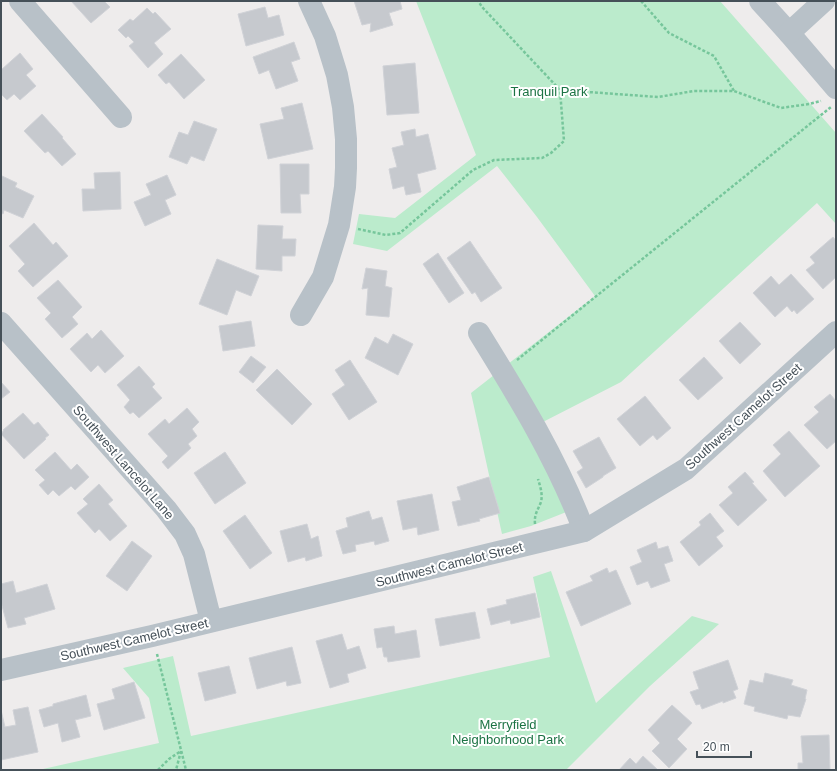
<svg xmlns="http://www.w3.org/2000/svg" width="837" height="771" viewBox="0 0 837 771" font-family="Helvetica,sans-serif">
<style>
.green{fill:#bbebcc}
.building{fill:#c6c9ce;stroke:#d0d2d7}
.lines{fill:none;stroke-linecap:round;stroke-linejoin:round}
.path{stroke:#76c69b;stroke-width:2.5;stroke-dasharray:3 2;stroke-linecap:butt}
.minor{stroke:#b8c1c8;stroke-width:22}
.labels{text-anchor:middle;stroke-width:4;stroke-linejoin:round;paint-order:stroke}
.park-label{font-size:13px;fill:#1c7344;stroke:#fff}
.street-label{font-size:13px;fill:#455058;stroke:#fff}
</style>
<rect width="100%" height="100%" fill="#eeecec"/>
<g class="green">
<polygon points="416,1 720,1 836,133 836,224 817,203 621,382 539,424 584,505 531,526 502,534 471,393 595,296 537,217 497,166 387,251 353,244 359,214 395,218 476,155"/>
<polygon points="551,571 596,703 692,616 719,624 650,686 566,770 43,770 43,769 159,743 149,698 123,668 173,656 191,736 550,657 533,577"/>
</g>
<g class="building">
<polygon points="71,1 104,1 110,7 91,23"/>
<polygon points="354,1 400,1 402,9 389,13 393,25 370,32 371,23 362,25"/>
<polygon points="265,7 268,18 279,15 284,35 246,46 238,14"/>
<polygon points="147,8 153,14 155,12 171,29 154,43 163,54 148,68 129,46 134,42 128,36 126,38 118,30 130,19 133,21"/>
<polygon points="294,42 300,59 291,62 298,81 276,89 269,70 259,74 253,57"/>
<polygon points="20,53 33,69 26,75 36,86 20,100 14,94 7,100 1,94 1,70"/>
<polygon points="181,54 205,80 184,99 169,82 166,84 158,75"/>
<polygon points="415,63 419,113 387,115 383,66"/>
<polygon points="302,103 313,149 268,159 260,124 284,119 281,108"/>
<polygon points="42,114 63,137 62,138 76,154 62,166 48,151 45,153 24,131"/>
<polygon points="194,121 217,129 204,161 191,156 187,164 169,157 179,132 188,135"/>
<polygon points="415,129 416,137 428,134 436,169 417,174 421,192 406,195 404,186 393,189 389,169 397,167 392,148 404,145 401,132"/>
<polygon points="280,164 309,164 309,194 300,194 301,213 281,213"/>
<polygon points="120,172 121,209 83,211 82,189 95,189 94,173"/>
<polygon points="167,175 176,195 165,200 171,214 145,226 134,202 151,195 146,184"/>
<polygon points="2,176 17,183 15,187 34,196 23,218 4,210 3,214 1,213 1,178"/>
<polygon points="34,223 53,245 56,242 68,256 33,287 18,271 25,264 9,246"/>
<polygon points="258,225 283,226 282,239 296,239 295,256 282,256 282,271 256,269"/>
<polygon points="833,237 836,241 836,277 823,289 806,270 815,263 810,257"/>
<polygon points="470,241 502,288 481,302 475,292 472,294 447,258"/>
<polygon points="438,253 464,293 449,303 423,264"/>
<polygon points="217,259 259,276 251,296 236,290 227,315 199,304"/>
<polygon points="366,268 387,271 385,286 392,288 389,317 366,315 368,288 362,289"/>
<polygon points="791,274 814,299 797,314 794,310 792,312 787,306 775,317 753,293 771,276 779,285"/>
<polygon points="58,280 82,307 72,317 78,324 62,338 45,319 51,313 37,298"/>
<polygon points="251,321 255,346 223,351 219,326"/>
<polygon points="740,322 761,344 740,364 719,341"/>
<polygon points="101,330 124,356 105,373 98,365 91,372 70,349 87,333 92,339"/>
<polygon points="393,334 413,344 398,375 365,358 375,337 388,344"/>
<polygon points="251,356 266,367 253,383 239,372"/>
<polygon points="704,357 723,378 698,400 679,380"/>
<polygon points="350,360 377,402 349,420 332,394 345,385 335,370"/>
<polygon points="139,366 155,384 152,387 162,398 139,418 133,412 130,414 124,407 130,400 117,385"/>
<polygon points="277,369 312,404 292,425 256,390"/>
<polygon points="1,382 10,392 1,399"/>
<polygon points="830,394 836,401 836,441 827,449 804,425 819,412 814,407"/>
<polygon points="645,396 671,428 657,440 653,435 640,446 617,419"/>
<polygon points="187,408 199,422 192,429 197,436 188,444 191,448 168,469 162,462 168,456 148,434 165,419 169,424"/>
<polygon points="23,413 34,425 38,422 49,435 45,438 46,439 24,459 1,434 4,430 3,430"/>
<polygon points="789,431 820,466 785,497 763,471 781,454 773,445"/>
<polygon points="599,437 616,468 603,476 603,477 586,488 577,472 583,468 573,451"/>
<polygon points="55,452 71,470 77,464 89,477 75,490 71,486 59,496 53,490 48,495 39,485 45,480 35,470"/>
<polygon points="225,452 246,483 215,504 194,473"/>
<polygon points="745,472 754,482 752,483 767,500 738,526 719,505 733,493 728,487"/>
<polygon points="489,477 500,513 479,519 480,521 458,526 452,502 461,500 457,487"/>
<polygon points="99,484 113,500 108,504 127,526 110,541 99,529 95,533 77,513 88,504 83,499"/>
<polygon points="432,494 439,530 418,535 417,527 403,530 397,501"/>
<polygon points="369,511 372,520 382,517 389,541 375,545 374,541 355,545 356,551 343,554 336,531 348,527 346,518"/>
<polygon points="710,513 724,531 716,537 723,546 699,566 680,542 701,525 699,522"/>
<polygon points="245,515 272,553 250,569 223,531"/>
<polygon points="307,524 311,539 318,536 322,556 306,561 305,557 288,562 280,531"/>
<polygon points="132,541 152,556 127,591 106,576"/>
<polygon points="656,542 658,549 668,546 673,561 664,564 670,581 651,588 648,581 637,585 630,567 642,562 637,550"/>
<polygon points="607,568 609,573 616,570 631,604 581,626 566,592 593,581 590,576"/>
<polygon points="13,581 16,593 47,584 55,609 24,618 26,624 8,628 1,602 1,584"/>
<polygon points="535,593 540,617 511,624 510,620 491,625 487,609 507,604 506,600"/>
<polygon points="475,612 480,638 440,646 435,619"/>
<polygon points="394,626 395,634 416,630 420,657 388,662 387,657 384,657 382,647 377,648 374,629"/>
<polygon points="342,634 347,650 359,646 366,668 347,674 349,682 330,688 316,641"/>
<polygon points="292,647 301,683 287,686 286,681 257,689 249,658"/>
<polygon points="728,660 738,689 733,691 736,698 723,703 723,701 702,709 700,704 696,705 690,692 699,689 693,672"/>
<polygon points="229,666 236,693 205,701 198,673"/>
<polygon points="765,673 793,680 791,685 807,690 805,699 806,699 800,717 788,715 787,719 754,711 755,707 744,704 750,680 763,683"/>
<polygon points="134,682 145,718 104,730 97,704 115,699 112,689"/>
<polygon points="86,695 91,716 75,720 80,737 62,742 58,723 44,727 39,710 53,706 53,704"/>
<polygon points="672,705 692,723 677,739 687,749 669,768 652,751 660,743 648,730"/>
<polygon points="28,707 38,752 1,760 1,710 5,727 16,725 13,710"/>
<polygon points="829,735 830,770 798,770 798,763 803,763 801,736"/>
<polygon points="643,756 658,770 619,770 630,758 636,764"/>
</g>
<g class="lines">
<g class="path">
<polyline points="641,1 669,33 714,56 734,91"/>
<polyline points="560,90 658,97 694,91 734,91 781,108 809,104 821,101"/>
<polyline points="358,229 386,235 400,233 473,170 494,160 542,158 551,153 564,141 560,90 483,8 478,1"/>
<polyline points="517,360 831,107"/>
<path d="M535,524C534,514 538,510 541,502C543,494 540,486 538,479"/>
<polyline points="157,654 186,770"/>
<polyline points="158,770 169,759 181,751 176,770"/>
</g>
<g class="minor">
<polyline points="20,1 121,117"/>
<polyline points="760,1 789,33 836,88"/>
<polyline points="789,33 824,1"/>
<polyline points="301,315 323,277 339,225 345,187 346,168 346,139 343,107 337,75 325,36 309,1"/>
<polyline points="1,323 166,509 185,534 194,554 211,621"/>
<path d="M479,333C518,396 558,461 584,531"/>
<polyline points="1,670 152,636 584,531 686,469 836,332"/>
</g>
</g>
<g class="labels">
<g class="park-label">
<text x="549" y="96">Tranquil Park</text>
<text x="508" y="729">Merryfield<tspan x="508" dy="15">Neighborhood Park</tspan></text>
</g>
<g class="street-label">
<text transform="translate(743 416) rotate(-42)" y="5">Southwest Camelot Street</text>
<text transform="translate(124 462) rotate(49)" y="5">Southwest Lancelot Lane</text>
<text transform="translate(449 564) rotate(-14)" y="5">Southwest Camelot Street</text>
<text transform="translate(134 639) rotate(-13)" y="5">Southwest Camelot Street</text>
</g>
</g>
<rect width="837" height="771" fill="none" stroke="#455058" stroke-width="4"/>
<path d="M697 751v6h54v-6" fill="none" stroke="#455058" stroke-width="2"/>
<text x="703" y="751" font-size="12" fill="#455058" stroke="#ffffff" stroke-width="3" paint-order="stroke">20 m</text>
</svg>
